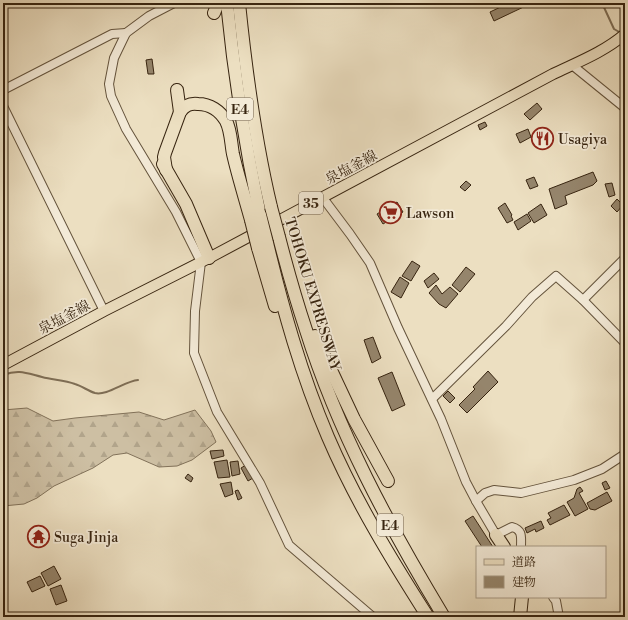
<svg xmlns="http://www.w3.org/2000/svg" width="628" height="620" viewBox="0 0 628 620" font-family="'Libre Bodoni','Noto Serif JP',serif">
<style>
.forest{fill:url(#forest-firs);stroke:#82725a}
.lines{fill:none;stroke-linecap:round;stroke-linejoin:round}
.stream{stroke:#7e6e56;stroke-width:2}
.building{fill:#95856c;stroke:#372410}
.minor-casing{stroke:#64533c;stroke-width:10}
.major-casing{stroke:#372410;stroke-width:12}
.highway-casing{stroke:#372410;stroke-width:14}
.minor{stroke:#f3ead7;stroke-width:8}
.major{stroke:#ecdfc1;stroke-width:10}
.highway{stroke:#ecdfc1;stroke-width:12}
.highway-bridge-casing{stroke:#372410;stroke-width:14;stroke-linecap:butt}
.highway-bridge{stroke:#ecdfc1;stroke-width:12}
.labels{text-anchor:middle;stroke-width:3.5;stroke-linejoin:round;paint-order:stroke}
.shield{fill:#f3ead7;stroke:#6f5f4c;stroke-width:1}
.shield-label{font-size:13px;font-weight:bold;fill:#372410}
.poi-label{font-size:14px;fill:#372410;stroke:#f3ead7;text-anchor:start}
.street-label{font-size:14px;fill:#372410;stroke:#f3ead7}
</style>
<defs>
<pattern id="forest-firs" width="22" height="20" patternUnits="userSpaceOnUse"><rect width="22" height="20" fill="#cdbfa3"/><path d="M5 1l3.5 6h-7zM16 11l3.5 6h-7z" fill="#b1a48b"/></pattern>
</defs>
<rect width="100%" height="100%" fill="#ecdfc1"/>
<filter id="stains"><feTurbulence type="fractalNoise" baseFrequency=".005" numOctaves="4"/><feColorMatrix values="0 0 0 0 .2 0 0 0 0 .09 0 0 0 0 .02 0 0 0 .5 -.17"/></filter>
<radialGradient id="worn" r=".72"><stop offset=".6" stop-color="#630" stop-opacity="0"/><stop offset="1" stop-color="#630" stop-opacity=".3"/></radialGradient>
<polygon class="forest" points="27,408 53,421 75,418 139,412 164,420 195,410 211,431 216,442 192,460 177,466 159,467 127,453 113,455 93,468 54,486 37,498 24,504 3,506 3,410"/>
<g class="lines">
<g class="stream">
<polyline points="602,3 614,29 621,33"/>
<path d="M3,375C19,369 26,373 42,377C53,380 64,380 75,384C82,386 88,391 95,393C107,396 125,381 138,380"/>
</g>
</g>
<g class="building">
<polygon points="509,3 532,3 494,21 490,12"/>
<polygon points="152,59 154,74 148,74 146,60"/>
<polygon points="537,103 542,109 530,120 524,114"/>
<polygon points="485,122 487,126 480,130 478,125"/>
<polygon points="528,129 531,137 520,143 516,134"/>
<polygon points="593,172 597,181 593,185 565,196 567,204 555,209 549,189"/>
<polygon points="534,177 538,186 530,189 526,180"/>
<polygon points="466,181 471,185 465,191 460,187"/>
<polygon points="612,183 615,195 609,197 605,184"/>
<polygon points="617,199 623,205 617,212 611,206"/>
<polygon points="397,202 403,212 383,224 377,214"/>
<polygon points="505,203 512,215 511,216 513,220 507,223 498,208"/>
<polygon points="541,204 547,215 534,223 528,213"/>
<polygon points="527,214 531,221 518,230 514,222"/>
<polygon points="412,261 420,266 411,281 402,276"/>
<polygon points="466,267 475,274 460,292 452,285"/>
<polygon points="434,273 439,279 428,288 424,281"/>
<polygon points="400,277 409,283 401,298 391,292"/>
<polygon points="436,285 442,294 450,287 458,294 446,308 439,304 429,293"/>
<polygon points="373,337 381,358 372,363 364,340"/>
<polygon points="488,371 498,382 467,413 459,405 475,389 473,387"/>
<polygon points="392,372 405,405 392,411 378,378"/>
<polygon points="448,391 455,398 450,403 443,396"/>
<polygon points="223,450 224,456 212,459 210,451"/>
<polygon points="227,460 230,477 218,478 214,462"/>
<polygon points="238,461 240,474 232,476 230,462"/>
<polygon points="246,465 253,478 248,481 241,468"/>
<polygon points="188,474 193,478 191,482 185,478"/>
<polygon points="606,481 610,488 605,490 602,483"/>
<polygon points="231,482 233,494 225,497 220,484"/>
<polygon points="580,487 583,491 579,493 588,509 575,516 567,502 574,498 577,489"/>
<polygon points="238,490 242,498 238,500 235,491"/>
<polygon points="607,492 612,501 595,510 590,509 587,503"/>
<polygon points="564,505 570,515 550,525 547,520 551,518 548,513"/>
<polygon points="473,516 493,547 482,547 465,521"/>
<polygon points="541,521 544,528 536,532 535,529 527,533 525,528"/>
<polygon points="54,566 61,579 48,586 41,573"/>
<polygon points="40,576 45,586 32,592 27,582"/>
<polygon points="61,585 67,601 56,605 50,589"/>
</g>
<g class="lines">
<defs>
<g id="minor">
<polyline points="174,3 149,16 126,33 114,58 109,84 111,96 126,129 176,212 201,262 195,311 194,353 217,412 260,483 289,545 373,617"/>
<polyline points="572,65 625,108"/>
<polyline points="3,90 112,34 126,33"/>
<polyline points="3,106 104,311"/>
<path d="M323,198L350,234L370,263L398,328L441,419L466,482L476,501L496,535L512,527C523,530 521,537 521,547"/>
<polyline points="583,300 625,258"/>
<polyline points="432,399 506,326 532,297 556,276 583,300 625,343"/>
<polyline points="476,501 485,493 494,490 521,493 574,480 602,469 625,454"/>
<polyline points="553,597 556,601 559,617"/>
</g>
<path id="major" d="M3,365L104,311L209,258L553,74C578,62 604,52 625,34"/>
<g id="highway">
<path d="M227,3C234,74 245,145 260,215"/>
<path d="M239,3C246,72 255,140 271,207"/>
<polyline points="214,13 218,3"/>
<polyline points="177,90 180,112"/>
<polyline points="163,164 186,204 209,258"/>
<path d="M166,170L164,157L165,153L180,112C185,105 190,103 198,104C210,104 220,111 226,121C231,130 231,144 233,154C238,176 245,198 251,220"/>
<path d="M279,237C287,268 296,300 306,330C338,432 389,526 444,617"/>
<path d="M267,243C283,309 301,374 328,437C355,500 391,559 428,617"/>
<polyline points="258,248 275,306"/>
<polyline points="315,336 354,419 388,481"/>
<polyline points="496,535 504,547"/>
<polyline points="520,617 522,597"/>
</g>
</defs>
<use href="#minor" class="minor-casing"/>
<use href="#major" class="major-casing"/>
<use href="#highway" class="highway-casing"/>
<use href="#minor" class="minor"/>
<use href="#major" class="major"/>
<use href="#highway" class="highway"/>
<defs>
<g id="highway-bridge">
<polyline points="271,207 279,237"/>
<polyline points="260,215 267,243"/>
<polyline points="251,220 258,248"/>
</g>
</defs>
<use href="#highway-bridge" class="highway-bridge-casing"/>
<use href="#highway-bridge" class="highway-bridge"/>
</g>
<defs>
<symbol id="restaurant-ring" viewBox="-11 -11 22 22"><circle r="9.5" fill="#f3ead7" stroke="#8f2418" stroke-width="1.5"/><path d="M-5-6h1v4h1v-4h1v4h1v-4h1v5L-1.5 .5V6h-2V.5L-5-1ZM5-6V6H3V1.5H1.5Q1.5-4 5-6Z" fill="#8f2418"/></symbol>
<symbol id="supermarket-ring" viewBox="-11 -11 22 22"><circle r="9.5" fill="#f3ead7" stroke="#8f2418" stroke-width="1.5"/><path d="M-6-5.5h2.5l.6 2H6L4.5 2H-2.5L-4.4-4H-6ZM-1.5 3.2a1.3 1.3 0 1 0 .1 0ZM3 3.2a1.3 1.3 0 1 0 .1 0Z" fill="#8f2418"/></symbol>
<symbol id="temple-ring" viewBox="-11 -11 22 22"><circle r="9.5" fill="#f3ead7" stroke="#8f2418" stroke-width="1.5"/><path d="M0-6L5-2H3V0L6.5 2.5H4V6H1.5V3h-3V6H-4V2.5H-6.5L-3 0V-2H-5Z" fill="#8f2418"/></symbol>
</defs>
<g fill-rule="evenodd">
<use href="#restaurant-ring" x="530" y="126" width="25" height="25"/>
<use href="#supermarket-ring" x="378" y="200" width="25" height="25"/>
<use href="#temple-ring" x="26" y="524" width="25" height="25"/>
</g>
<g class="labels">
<g class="shield">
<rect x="227" y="98" width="26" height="22" rx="3"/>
<rect x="299" y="192" width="24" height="22" rx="3"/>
<rect x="377" y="514" width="26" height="22" rx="3"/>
</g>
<g class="shield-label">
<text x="240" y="114">E4</text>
<text x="311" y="208">35</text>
<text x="390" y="530">E4</text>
</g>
<g class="poi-label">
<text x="558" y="144">Usagiya</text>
<text x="406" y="218">Lawson</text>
<text x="54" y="542">Suga Jinja</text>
</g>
<g class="street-label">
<text transform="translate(351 167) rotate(-28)" y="5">泉塩釜線</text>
<text transform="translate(313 294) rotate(73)" y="5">TOHOKU EXPRESSWAY</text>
<text transform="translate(64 317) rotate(-28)" y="5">泉塩釜線</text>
</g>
</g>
<rect width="628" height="620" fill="none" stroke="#ecdfc1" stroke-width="16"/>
<rect x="4" y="4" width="620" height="612" fill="none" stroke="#372410" stroke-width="2"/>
<rect x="8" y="8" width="612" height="604" fill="none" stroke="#372410"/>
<rect x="476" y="546" width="130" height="52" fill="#f3ead7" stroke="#a89b87"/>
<rect x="484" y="559" width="20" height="6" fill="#ecdfc1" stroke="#a89b87"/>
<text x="512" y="566" font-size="12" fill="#372410">道路</text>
<rect x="484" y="576" width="20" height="12" fill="#95856c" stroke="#a89b87"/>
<text x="512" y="586" font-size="12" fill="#372410">建物</text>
<rect width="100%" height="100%" filter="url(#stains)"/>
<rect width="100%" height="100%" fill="url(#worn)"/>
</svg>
